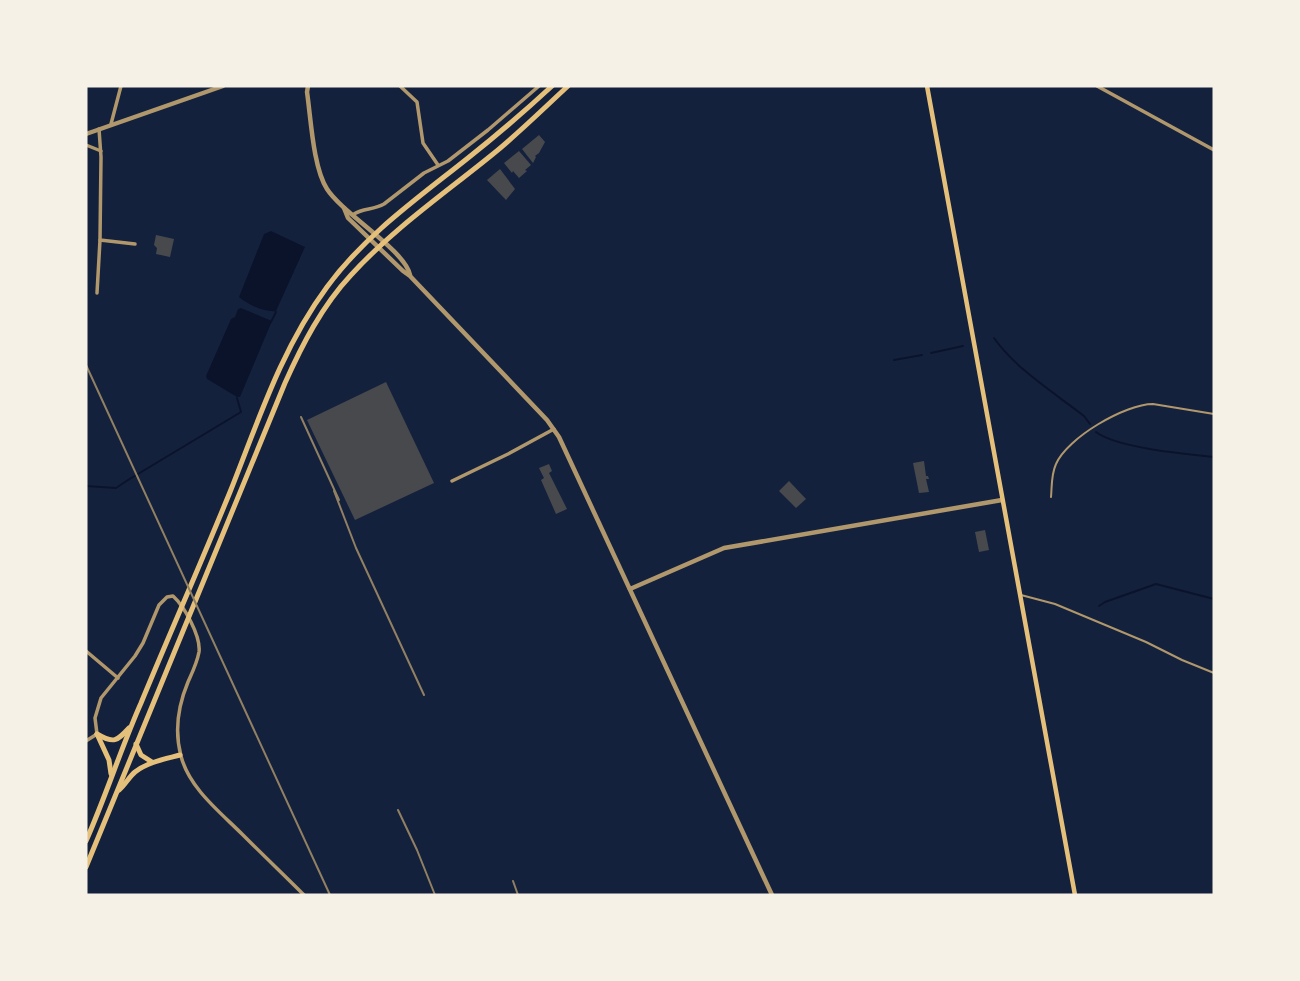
<svg xmlns="http://www.w3.org/2000/svg" width="1300" height="981" viewBox="0 0 1300 981" font-family="'Source Sans 3',sans-serif">
<style>
.water{fill:#0b132b}
.lines{fill:none;stroke-linecap:round;stroke-linejoin:round}
.stream{stroke:#0b132b;stroke-width:2}
.building{fill:#48494c}
.service{stroke:#b1986c;stroke-width:2}
.minor{stroke:#b1986c;stroke-width:3.5}
.tertiary{stroke:#b1986c;stroke-width:4.5}
.secondary{stroke:#e5c07b;stroke-width:4.5}
.primary{stroke:#e5c07b;stroke-width:5}
.rail{stroke:#918062;stroke-width:2}
</style>
<rect width="100%" height="100%" fill="#14213d"/>
<g class="water">
<path d="M271,231L305,247L276,311C265,313 247,304 239,297L264,234Z"/>
<polygon points="241,308 272,321 240,397 237,397 207,379 206,376 231,319 235,317 238,309"/>
</g>
<g class="lines">
<g class="stream">
<polyline points="271,322 276,312"/>
<path d="M994,338C1016,369 1053,392 1084,416L1090,424"/>
<polyline points="931,353 963,346"/>
<polyline points="894,360 922,355"/>
<path d="M1096,432C1117,448 1186,454 1214,457"/>
<polyline points="86,486 116,488 128,480 241,412 237,398"/>
<polyline points="1099,606 1105,602 1156,584 1214,599"/>
</g>
</g>
<g class="building">
<polygon points="539,135 545,142 539,153 535,156 536,157 533,163 522,149"/>
<polygon points="519,151 531,165 525,170 527,171 519,178 513,171 512,173 504,163"/>
<polygon points="500,169 515,189 506,200 487,180"/>
<polygon points="156,235 174,239 170,257 156,254 157,248 154,245"/>
<polygon points="386,382 434,483 355,520 307,420"/>
<polygon points="924,461 926,476 928,476 929,479 926,479 929,492 919,493 913,463"/>
<polygon points="549,464 552,471 549,473 567,509 556,514 541,480 544,478 539,468"/>
<polygon points="789,481 806,499 796,508 779,491"/>
<polygon points="985,530 989,550 979,552 975,532"/>
</g>
<g class="lines">
<g class="service">
<path d="M1051,497C1052,486 1051,475 1056,464C1067,438 1125,404 1153,404L1214,414"/>
<polyline points="1021,595 1055,604 1146,642 1182,660 1214,673"/>
</g>
<g class="minor">
<polyline points="400,86 417,102 423,143 438,165"/>
<polyline points="1097,86 1214,150"/>
<polyline points="111,124 121,86"/>
<polyline points="99,129 101,157 100,240 135,244"/>
<polyline points="86,145 101,151"/>
<path d="M354,214C363,208 374,210 384,204L424,173L448,161L488,130L539,86"/>
<polyline points="97,293 100,240"/>
<polyline points="452,481 508,454 554,429"/>
<polyline points="86,651 118,678"/>
<path d="M86,741L97,734L95,718L101,698L135,656L143,643L159,605L167,597L173,596C184,606 201,636 199,652C197,663 192,673 188,682C178,706 174,730 181,756C189,788 220,812 243,835C263,855 284,875 304,895"/>
</g>
<g class="tertiary">
<path d="M308,86L307,92C311,119 313,167 327,189C343,214 405,250 410,275"/>
<polyline points="86,134 223,86"/>
<polyline points="344,208 348,218 403,271 410,276 547,420 559,437 772,895"/>
<polyline points="630,589 724,548 1002,500"/>
</g>
<polyline class="secondary" points="927,86 1075,895"/>
<g class="primary">
<path d="M97,734C114,744 117,741 129,728"/>
<polyline points="97,734 109,760 111,774"/>
<polyline points="136,744 141,755 152,762"/>
<path d="M119,790C125,785 129,777 135,772C148,762 165,759 180,755"/>
<path d="M86,841C106,796 121,748 141,703C170,633 201,563 230,492C258,422 281,349 327,287C365,235 418,198 468,158C497,135 525,111 552,86"/>
<path d="M86,867L285,383C302,345 322,306 351,275C393,229 445,193 493,154C519,133 543,109 568,86"/>
</g>
<g class="rail">
<polyline points="86,365 330,895"/>
<polyline points="301,417 339,500"/>
<polyline points="334,491 356,548 424,695"/>
<polyline points="398,810 417,850 435,895"/>
<polyline points="513,881 518,895"/>
</g>
</g>
<rect width="1300" height="981" fill="none" stroke="#f6f1e7" stroke-width="175"/>
</svg>
